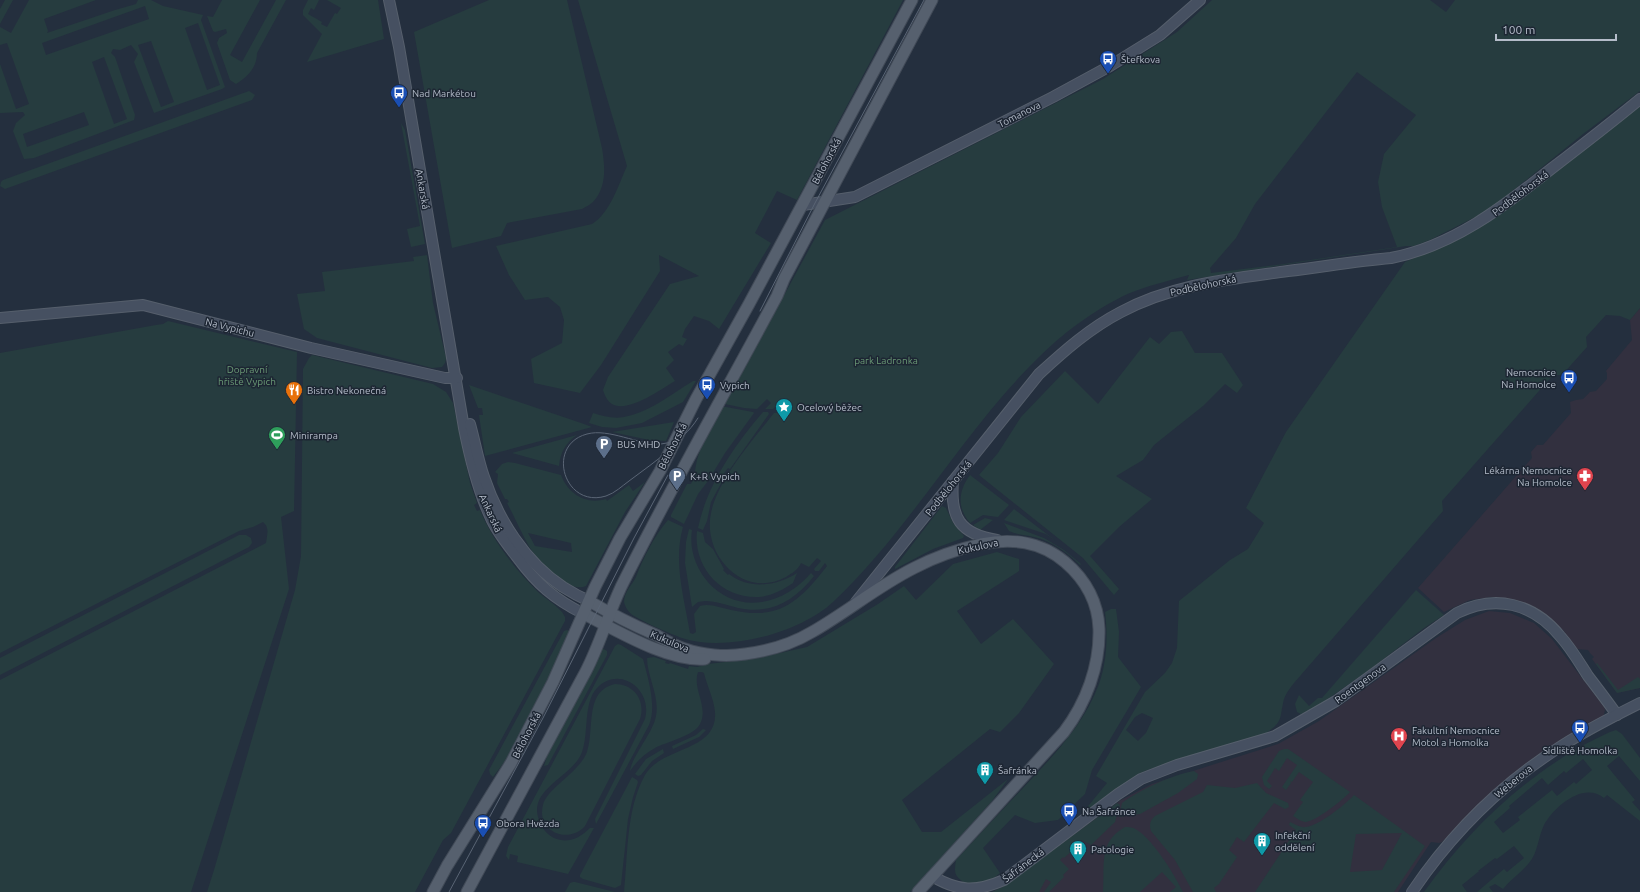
<svg xmlns="http://www.w3.org/2000/svg" width="1640" height="892" viewBox="0 0 1640 892" font-family="Ubuntu,sans-serif">
<style>
.medical{fill:#32303f}
.green{fill:#263c3f;fill-rule:evenodd}
.lines{fill:none;stroke-linecap:round;stroke-linejoin:round}
.secondary-casing{stroke:#565f6c;stroke-width:12}
.primary-casing{stroke:#414a57;stroke-width:13}
.secondary{stroke:#465061;stroke-width:10}
.primary{stroke:#56606e;stroke-width:11}
.tram{stroke:#5a6575;stroke-width:1}
.labels{text-anchor:middle;stroke-width:3;stroke-linejoin:round;paint-order:stroke}
.poi-label{font-size:10px;fill:#b4bcc9;stroke:#1d2633;text-anchor:start}
.street-label{font-size:10px;fill:#b4bcc9;stroke:#1d2633}
.park-label{font-size:10px;fill:#6b9a76;stroke:#1d2633}
</style>
<rect width="100%" height="100%" fill="#242f3e"/>
<g class="medical">
<polygon points="1640,308 1640,688 1617,693 1592,659 1594,657 1590,653 1588,650 1577,649 1563,630 1536,608 1511,599 1492,597 1470,600 1444,612 1418,588 1532,458 1531,452 1537,445 1543,445 1571,413 1570,402 1576,400 1583,399 1590,392 1596,391 1607,379 1607,373 1606,371 1632,340 1630,320"/>
<polygon points="1489,611 1510,613 1534,623 1552,639 1604,707 1605,710 1604,714 1603,717 1532,759 1502,783 1442,842 1439,843 1431,842 1398,892 992,892 1002,887 1121,800 1152,784 1278,744 1319,721 1436,638 1465,620"/>
</g>
<g class="green">
<polygon points="5,0 13,0 0,24 0,9"/>
<path d="M29,0H96L44,19L48,31L47,33L115,10L136,4L138,0H151L163,6L203,15L201,20L225,87L222,89L154,113L134,62L138,54L131,45L120,50L113,49L111,53L115,57L135,115L134,120L34,158L24,159L13,131L16,123L25,115L23,112L0,113V64L16,109L29,104L7,43L0,45V27L11,33ZM145,6L149,19L46,55L42,43ZM198,23L220,85L207,90L185,28ZM151,41L174,102L161,107L138,45ZM104,57L127,119L114,124L92,62ZM84,112L89,125L27,147L23,134Z"/>
<path d="M222,0H260L230,55L242,62L276,0H286L257,53C257,67 248,77 236,84L230,80L217,43L219,38L227,33L226,29L215,32L213,31L207,16L213,17Z"/>
<polygon points="308,0 319,0 314,10 311,8 308,14 322,22 321,24 327,27 335,13 337,14 341,8 327,0 378,0 384,39 307,62 322,34 303,15 303,10"/>
<path d="M489,0H567L602,148C605,167 607,187 593,202C590,205 585,207 582,209L507,223L501,236L452,248L414,32Z"/>
<path d="M578,0H903L797,200L777,191L755,233L771,243L719,329L709,321L694,316L685,329L682,337L687,339L683,346L679,344L668,352L674,360L666,368L675,381C661,389 620,420 607,399C605,396 604,393 603,390L608,377L670,284L699,276L659,255L660,271L601,365L580,393L534,383L531,359L562,343L564,320L560,307L548,297L525,300L509,275L496,246L592,224C610,213 618,186 627,166Z"/>
<path d="M1212,0H1430L1446,12L1455,0H1640V91L1583,134L1489,210L1430,240L1414,246H1406L1187,280L1189,275C1172,280 1154,284 1138,290C1113,298 1074,325 1054,343C969,419 915,525 833,602C800,633 725,653 682,638C671,634 638,620 630,613C627,610 625,606 624,602C624,592 632,585 636,577C643,558 655,535 668,520L683,527C673,562 684,597 690,633L693,634L696,632L694,614L700,606C710,603 721,608 731,610C779,621 799,602 827,566L825,563L819,571H815L814,569L821,561L817,558L809,567L801,563C798,570 792,573 786,577C744,600 702,555 711,513C718,479 753,440 774,413L783,412V409L779,408L781,404L779,403L773,409H765L771,403L767,399L757,409L744,408L725,404L825,220L1103,79L1177,32ZM1357,72L1416,115L1384,154L1378,182L1382,207L1397,247L1284,264L1211,273L1210,268L1236,238L1255,204Z"/>
<polygon points="249,91 255,95 252,100 5,189 0,186 1,182 3,180"/>
<path d="M1640,106V308L1630,320L1620,316L1606,315L1586,337L1587,347L1562,375H1553L1442,501L1443,511L1294,683C1290,688 1286,693 1284,699C1279,719 1284,721 1265,734L1171,762L1145,771L1067,827L1080,816L1107,783L1096,776L1145,692L1165,673L1172,663L1177,648L1179,601L1230,560L1248,549L1264,523L1246,508L1286,432L1405,262L1454,241L1493,219ZM1142,713L1153,718L1146,733L1138,741L1126,730L1135,717Z"/>
<polygon points="401,123 405,130 425,244 411,247 407,229 420,226"/>
<polygon points="427,255 433,303 446,358 445,363 442,367 432,368 317,338 304,329 297,294 325,291 322,272 414,261 413,257"/>
<path d="M168,321L297,352L294,511L281,517L289,589L191,892H0V680L266,543C267,534 270,528 263,522L253,527L239,531L0,653V353L156,325L163,324Z"/>
<polygon points="1182,331 1195,353 1222,353 1243,385 1237,393 1225,384 1203,406 1154,445 1143,460 1116,476 1152,499 1119,527 1090,556 1119,589 1114,595 1083,558 979,475 998,453 1021,417 1065,371 1098,404 1150,337 1159,344 1171,332"/>
<path d="M312,355L433,384L446,392L453,403L470,483L477,503L474,505L477,511L480,510C491,538 516,571 538,592C546,599 555,604 562,612L565,617V621L451,833L443,840L415,892H207L214,870L295,590L301,556L303,369L309,358Z"/>
<path d="M693,381H696L683,402L642,423L616,428L602,427L589,423L593,413C603,416 613,419 624,417C648,413 672,394 693,381Z"/>
<polygon points="469,385 584,424 592,427 485,456 479,415 483,415 482,408 478,408"/>
<path d="M726,407L753,412L754,413L725,453L708,481L698,494L684,524L671,517V515L687,484H691C695,476 695,469 697,460C702,442 713,422 724,407Z"/>
<path d="M763,412H768L769,414L730,469L728,468L724,473L726,474L711,502L707,521L703,530L698,528C707,485 734,446 763,412Z"/>
<polygon points="674,422 666,441 649,440 612,432"/>
<path d="M577,435C566,442 560,453 559,466L512,453Z"/>
<path d="M508,462L515,463L561,475C568,494 586,505 606,499L607,501L629,485L633,491L645,482L625,512L586,586C568,594 539,561 530,548C522,534 515,518 507,503L509,502L507,499H505L497,483L498,474L495,472L502,464ZM528,533L571,543L572,552L535,546Z"/>
<path d="M970,475L1009,505L998,517L983,515L970,523C957,508 958,491 970,475Z"/>
<polygon points="942,506 946,508 953,523 964,536 963,538 933,549 895,569 895,567"/>
<polygon points="1014,509 1056,541 1046,534 1004,520"/>
<polygon points="985,518 993,520 980,530 973,525"/>
<path d="M1004,523L1044,538L1064,550L1081,564L1080,565C1067,552 1052,541 1034,537C1025,535 1017,535 1009,531Z"/>
<path d="M689,529L692,530C686,569 720,609 762,602C781,599 798,588 811,573L814,576C794,601 771,615 738,608C727,605 716,601 705,601L698,602L692,607L685,563L686,542Z"/>
<path d="M697,531L703,533L705,542L713,549L724,569L723,570L728,575L729,574C749,590 777,586 797,573L793,583C783,590 771,596 759,597C721,599 693,567 697,531Z"/>
<polygon points="239,535 246,535 251,538 252,543 249,547 0,675 0,658"/>
<path d="M997,552L1019,559V571L957,611L981,644L1013,619L1054,664L1019,713L1000,732L990,729L902,800L922,832H941L1008,779L992,801L910,892H624C628,854 626,809 645,775C662,746 718,752 715,712C714,699 707,686 704,673L702,672H698C692,689 709,707 700,724C694,736 666,742 655,748C644,754 636,762 630,771C632,756 653,733 656,716C660,697 647,676 647,658L654,657L666,661L665,663L669,664L670,663L688,669L689,666L697,667L708,664L758,658L807,647L878,604L904,586L916,600L953,564Z"/>
<polygon points="1416,590 1444,615 1424,628 1369,670 1309,712 1308,711 1301,714 1297,712 1295,704 1299,695 1309,706 1318,698 1322,698"/>
<path d="M1111,609H1116L1119,632L1118,657L1141,687L1092,770L1085,794L1058,820L1035,823L1015,815L983,848L1000,873L989,882L966,884C954,875 954,874 956,860C978,836 1001,811 1024,787C1053,756 1084,725 1099,684C1107,661 1108,636 1105,612Z"/>
<polygon points="567,630 571,632 511,753 493,777 490,774 489,770 564,631"/>
<path d="M618,644L621,645L643,659C648,678 657,707 649,725L596,824L595,819L645,719C653,689 619,665 597,688C583,703 589,733 582,752C573,777 527,789 539,820C541,828 547,834 554,838C568,844 580,838 590,828H594L568,874L517,862L518,856L510,854L509,860L506,856L508,847L615,646Z"/>
<polygon points="602,648 607,651 607,655 548,765 544,766 549,750"/>
<polygon points="1597,663 1618,690 1638,677 1640,679 1640,688 1617,693 1596,664"/>
<path d="M615,684C634,684 646,701 640,719L585,826C568,845 536,831 543,805C547,788 579,773 587,752C595,729 584,691 615,684Z"/>
<polygon points="703,729 706,730 699,737 673,749 672,746 696,735"/>
<path d="M1616,730L1622,734L1640,758V781L1619,756L1607,766L1635,800L1632,802L1640,811V821L1607,795L1604,798C1583,781 1554,807 1544,825C1538,837 1538,853 1529,863C1522,872 1511,879 1503,889L1495,884L1489,887L1493,892H1477L1504,869L1507,872L1524,858L1514,846L1497,859L1495,858L1478,871L1479,872H1478L1462,885L1467,892H1424C1465,835 1514,786 1575,750C1586,743 1598,738 1610,732ZM1583,759L1592,770L1576,784L1574,782L1557,796L1552,790L1518,817L1520,820L1503,833L1494,822L1510,808L1509,806L1542,778L1548,785L1564,771L1566,773Z"/>
<polygon points="663,749 664,753 652,761 641,775 638,776 635,774 646,759"/>
<path d="M1284,749H1288L1291,751L1350,792C1343,800 1315,822 1305,822C1300,821 1297,818 1293,816L1303,802L1300,800L1313,782L1299,772L1292,782L1290,781L1291,783L1286,790L1282,787L1297,765L1287,758L1279,771L1275,768L1267,781L1272,786L1269,789L1264,785L1262,777L1279,751Z"/>
<path d="M1194,771L1198,774L1197,779L1178,793L1140,814L1119,817L1122,803C1139,790 1174,774 1194,771Z"/>
<polygon points="632,777 637,780 638,782 633,797 628,819 621,885 615,888 583,879 580,877 580,875"/>
<path d="M1257,783L1266,793L1288,803L1289,807L1285,809L1274,803L1244,842L1237,837L1229,850L1237,857L1219,884L1214,888L1216,892H1193L1175,860L1151,831C1149,825 1150,820 1155,816L1203,792L1207,785L1235,788Z"/>
<path d="M1354,795L1425,846L1394,892H1255L1296,830L1289,825L1290,822C1295,824 1300,828 1306,827C1318,826 1345,805 1354,795ZM1402,833L1382,870L1350,872L1356,834Z"/>
<polygon points="1117,803 1120,805 1115,822 1091,845 1082,840 1081,843 1064,858 1063,857 1060,860 1069,869 1063,875 1064,877 1049,892 1044,892 1051,882 1046,879 1039,892 992,892 1004,886"/>
<path d="M1125,827C1129,827 1133,827 1137,830C1154,841 1174,874 1183,892H1170L1176,887L1162,872L1140,892H1103C1105,865 1098,842 1125,827Z"/>
<polygon points="573,882 575,882 615,892 565,892 570,883"/>
</g>
<g class="lines">
<defs>
<g id="secondary">
<path d="M389,0L399,47L464,428C470,458 477,488 490,516C496,531 507,544 517,557C537,584 554,599 584,614"/>
<polyline points="803,205 855,197 1053,97 1110,66 1160,35 1200,0"/>
<polyline points="0,318 143,305 311,348 445,378 457,378"/>
<path d="M470,424C475,442 478,460 484,477C498,519 525,562 563,587C571,592 580,597 589,601"/>
<path d="M953,481C950,518 960,534 997,540"/>
<path d="M856,602L1039,374C1064,351 1090,328 1121,312C1173,284 1231,279 1288,271C1322,267 1356,261 1391,258C1453,246 1503,207 1551,169C1581,146 1611,123 1640,99"/>
<path d="M932,876C959,892 976,892 1004,880L1118,794L1141,779L1177,765L1275,736L1336,701L1457,613C1495,594 1533,603 1560,636C1571,648 1579,662 1588,676C1598,689 1608,702 1617,715"/>
<path d="M1412,892C1452,833 1502,783 1563,745C1588,729 1614,716 1640,703"/>
</g>
<g id="primary">
<path d="M589,601C611,614 633,625 656,635C665,640 675,646 685,649C702,655 726,657 745,654C768,651 792,644 812,632C847,612 878,586 914,568C935,557 958,549 981,544C1012,538 1040,541 1065,562C1086,580 1098,601 1099,629C1100,666 1086,703 1064,732L918,892"/>
<path d="M584,614C616,630 668,662 705,659"/>
<polyline points="433,892 447,866 511,763 553,682 595,587 620,538 660,471 696,399 749,304 912,0"/>
<path d="M467,892L586,671C600,644 608,615 621,587C670,489 725,393 777,296L784,279L932,0"/>
</g>
</defs>
<use href="#secondary" class="secondary-casing"/>
<use href="#primary" class="primary-casing"/>
<use href="#secondary" class="secondary"/>
<use href="#primary" class="primary"/>
<g class="tram">
<polyline points="760,311 815,203 924,0"/>
<path d="M670,450C657,460 643,471 629,481C622,486 615,493 606,496C564,509 545,445 587,434C609,428 638,445 661,444C679,442 689,432 698,418"/>
<polyline points="449,892 543,718 634,538 668,475"/>
</g>
</g>
<defs>
<symbol id="bus-pin" viewBox="-11 -11 22 30"><path d="M0 17L-7.5 6A9.5 9.5 0 1 1 7.5 6Z" fill="#1a4fb4" stroke="#1d2633"/><path d="M-5-6H5V4H4V6H2V4H-2V6H-4V4H-5ZM-3.5-4V0h7V-4ZM-3.5 1.2v1.5H-2V1.2ZM2 1.2v1.5H3.5V1.2Z" fill="#fff"/></symbol>
<symbol id="restaurant-pin" viewBox="-11 -11 22 30"><path d="M0 17L-7.5 6A9.5 9.5 0 1 1 7.5 6Z" fill="#e8710a" stroke="#1d2633"/><path d="M-5-6h1v4h1v-4h1v4h1v-4h1v5L-1.5 .5V6h-2V.5L-5-1ZM5-6V6H3V1.5H1.5Q1.5-4 5-6Z" fill="#fff"/></symbol>
<symbol id="sight-pin" viewBox="-11 -11 22 30"><path d="M0 17L-7.5 6A9.5 9.5 0 1 1 7.5 6Z" fill="#0f9aa8" stroke="#1d2633"/><path d="M0-6L1.8-2.2L6-1.7L2.9 1.2L3.7 5.4L0 3.3L-3.7 5.4L-2.9 1.2L-6-1.7L-1.8-2.2Z" fill="#fff"/></symbol>
<symbol id="stadium-pin" viewBox="-11 -11 22 30"><path d="M0 17L-7.5 6A9.5 9.5 0 1 1 7.5 6Z" fill="#2e9e5b" stroke="#1d2633"/><path d="M0-5a6.5 5 0 1 0 0 10a6.5 5 0 1 0 0-10ZM-3.5-1.8h7v3.6h-7Z" fill="#fff"/></symbol>
<symbol id="parking-pin" viewBox="-11 -11 22 30"><path d="M0 17L-7.5 6A9.5 9.5 0 1 1 7.5 6Z" fill="#5c6f8a" stroke="#1d2633"/><path d="M-3.5-5.5H1a3.5 3.5 0 0 1 0 7H-1V5.5H-3.5ZM-1-3.4V-.6H.8a1.4 1.4 0 0 0 0-2.8Z" fill="#fff"/></symbol>
<symbol id="pharmacy-pin" viewBox="-11 -11 22 30"><path d="M0 17L-7.5 6A9.5 9.5 0 1 1 7.5 6Z" fill="#e0444e" stroke="#1d2633"/><path d="M-2-6h4v4h4v4h-4v4h-4v-4h-4v-4h4Z" fill="#fff"/></symbol>
<symbol id="hospital-pin" viewBox="-11 -11 22 30"><path d="M0 17L-7.5 6A9.5 9.5 0 1 1 7.5 6Z" fill="#e0444e" stroke="#1d2633"/><path d="M-5-5h3v3.5h4V-5h3V5h-3V1.5h-4V5h-3Z" fill="#fff"/></symbol>
<symbol id="building-pin" viewBox="-11 -11 22 30"><path d="M0 17L-7.5 6A9.5 9.5 0 1 1 7.5 6Z" fill="#0f9aa8" stroke="#1d2633"/><path d="M-4-6H4V6H1V3H-1V6H-4ZM-2.5-4.3h1.7v1.8h-1.7ZM.8-4.3h1.7v1.8H.8ZM-2.5-1h1.7V.8h-1.7ZM.8-1h1.7V.8H.8Z" fill="#fff"/></symbol>
</defs>
<g fill-rule="evenodd">
<use href="#bus-pin" x="1098" y="49" width="20" height="27"/>
<use href="#bus-pin" x="389" y="83" width="20" height="27"/>
<use href="#bus-pin" x="1559" y="368" width="20" height="27"/>
<use href="#bus-pin" x="697" y="375" width="20" height="27"/>
<use href="#restaurant-pin" x="284" y="380" width="20" height="27"/>
<use href="#sight-pin" x="774" y="397" width="20" height="27"/>
<use href="#stadium-pin" x="267" y="425" width="20" height="27"/>
<use href="#parking-pin" x="594" y="434" width="20" height="27"/>
<use href="#parking-pin" x="667" y="466" width="20" height="27"/>
<use href="#pharmacy-pin" x="1575" y="466" width="20" height="27"/>
<use href="#bus-pin" x="1570" y="718" width="20" height="27"/>
<use href="#hospital-pin" x="1389" y="726" width="20" height="27"/>
<use href="#building-pin" x="975" y="760" width="20" height="27"/>
<use href="#bus-pin" x="1059" y="801" width="20" height="27"/>
<use href="#bus-pin" x="473" y="813" width="20" height="27"/>
<use href="#building-pin" x="1252" y="831" width="20" height="27"/>
<use href="#building-pin" x="1068" y="839" width="20" height="27"/>
</g>
<g class="labels">
<g class="poi-label">
<text x="1121" y="63">Štefkova</text>
<text x="412" y="97">Nad Markétou</text>
<text x="1556" y="376" text-anchor="end">Nemocnice<tspan x="1556" dy="12">Na Homolce</tspan></text>
<text x="720" y="389">Vypich</text>
<text x="307" y="394">Bistro Nekonečná</text>
<text x="797" y="411">Ocelový běžec</text>
<text x="290" y="439">Minirampa</text>
<text x="617" y="448">BUS MHD</text>
<text x="1572" y="474" text-anchor="end">Lékárna Nemocnice<tspan x="1572" dy="12">Na Homolce</tspan></text>
<text x="690" y="480">K+R Vypich</text>
<text x="1412" y="734">Fakultní Nemocnice<tspan x="1412" dy="12">Motol a Homolka</tspan></text>
<text x="1580" y="754" text-anchor="middle">Sídliště Homolka</text>
<text x="998" y="774">Šafránka</text>
<text x="1082" y="815">Na Šafránce</text>
<text x="496" y="827">Obora Hvězda</text>
<text x="1275" y="839">Infekční<tspan x="1275" dy="12">oddělení</tspan></text>
<text x="1091" y="853">Patologie</text>
</g>
<g class="street-label">
<text transform="translate(1019 114) rotate(-27)" y="4">Tomanova</text>
<text transform="translate(826 161) rotate(-62)" y="4">Bělohorská</text>
<text transform="translate(423 189) rotate(80)" y="4">Ankarská</text>
<text transform="translate(1520 193) rotate(-37)" y="4">Podbělohorská</text>
<text transform="translate(1203 285) rotate(-12)" y="4">Podbělohorská</text>
<text transform="translate(230 327) rotate(14)" y="4">Na Vypichu</text>
<text transform="translate(672 446) rotate(-63)" y="4">Bělohorská</text>
<text transform="translate(948 488) rotate(-51)" y="4">Podbělohorská</text>
<text transform="translate(491 513) rotate(65)" y="4">Ankarská</text>
<text transform="translate(978 546) rotate(-12)" y="4">Kukulova</text>
<text transform="translate(670 641) rotate(23)" y="4">Kukulova</text>
<text transform="translate(1360 683) rotate(-36)" y="4">Roentgenova</text>
<text transform="translate(526 735) rotate(-63)" y="4">Bělohorská</text>
<text transform="translate(1513 781) rotate(-39)" y="4">Weberova</text>
<text transform="translate(1023 865) rotate(-37)" y="4">Šafránecká</text>
</g>
<g class="park-label">
<text x="886" y="364">park Ladronka</text>
<text x="247" y="373">Dopravní<tspan x="247" dy="12">hřiště Vypich</tspan></text>
</g>
</g>
<path d="M1496 34v6h120v-6" fill="none" stroke="#b4bcc9" stroke-width="2"/>
<text x="1502" y="34" font-size="12" fill="#b4bcc9" stroke="#1d2633" stroke-width="3" paint-order="stroke">100 m</text>
</svg>
